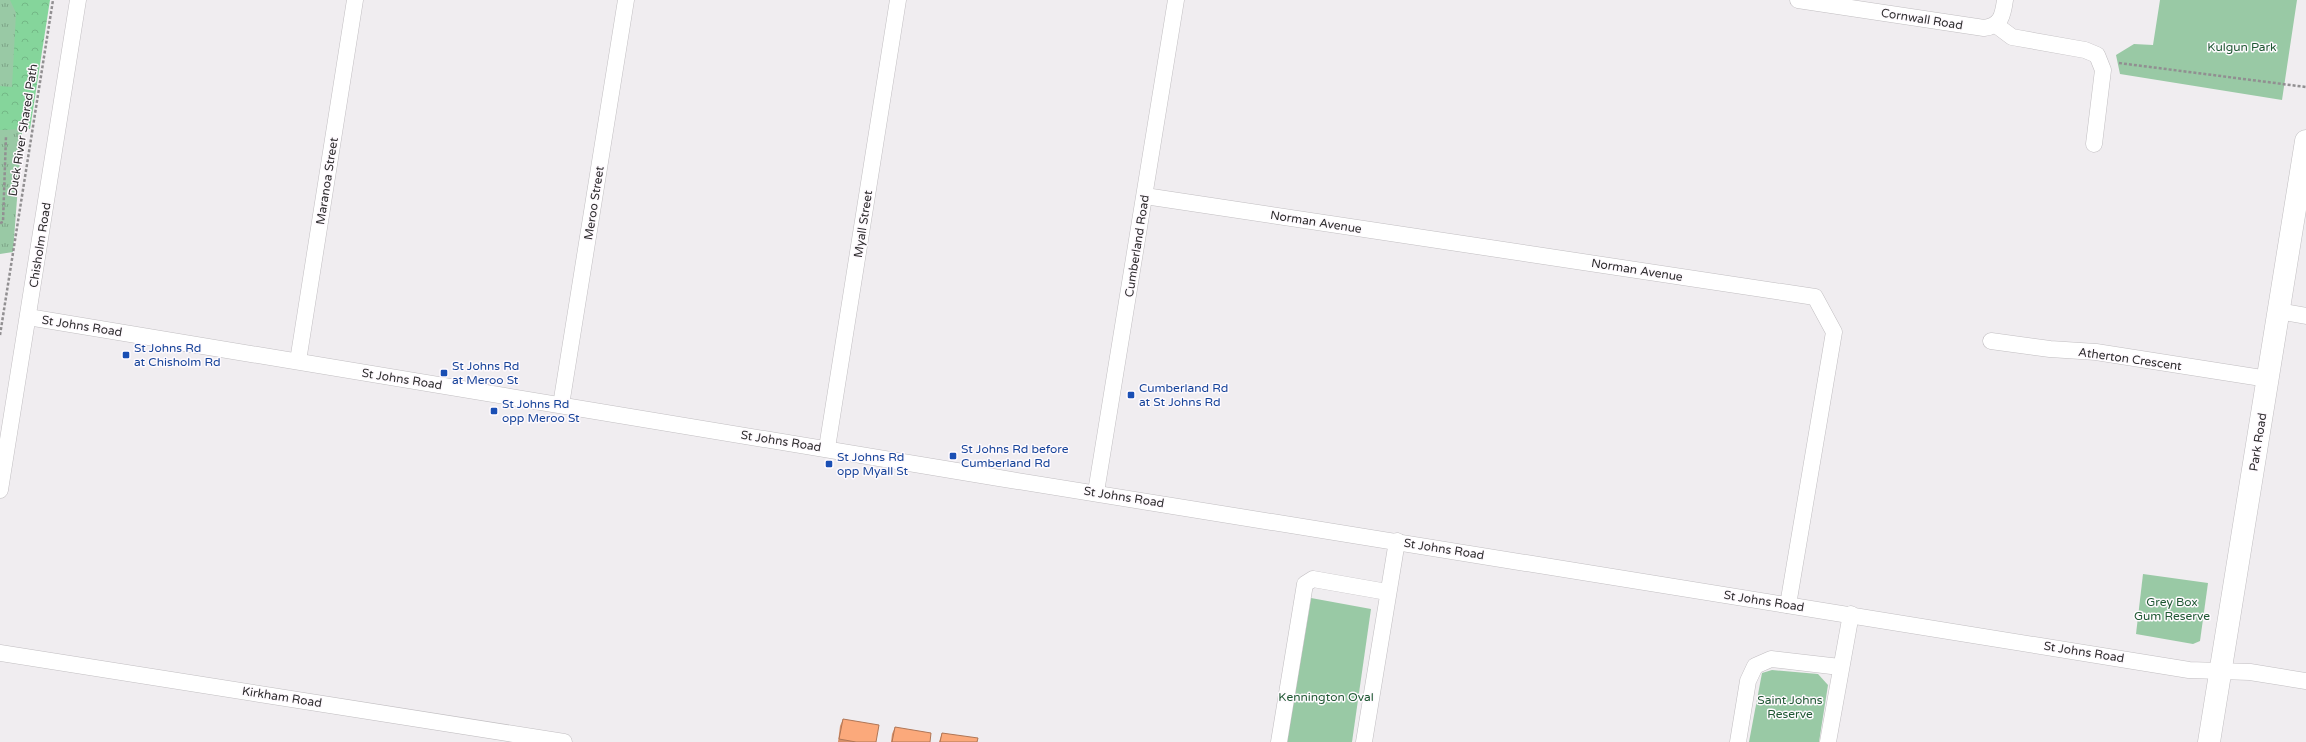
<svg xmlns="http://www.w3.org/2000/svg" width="2306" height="742" viewBox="0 0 2306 742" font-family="'Varela Round',sans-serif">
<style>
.grass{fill:url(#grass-tufts)}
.forest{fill:url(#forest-crowns)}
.green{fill:#99c9a5}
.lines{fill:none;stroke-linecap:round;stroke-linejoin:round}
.minor-casing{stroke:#c1bec1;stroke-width:17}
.secondary-casing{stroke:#c1bec1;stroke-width:23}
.path{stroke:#918f91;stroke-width:2.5;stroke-dasharray:3 2;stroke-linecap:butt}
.minor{stroke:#fff;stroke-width:16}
.secondary{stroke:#fff;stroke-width:22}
.wall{fill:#d8916a}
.building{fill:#fba97b;stroke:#b07656}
.transit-dot{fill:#1a4fb4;stroke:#fefafe;stroke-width:1.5}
.labels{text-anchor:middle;stroke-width:3;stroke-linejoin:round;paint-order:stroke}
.street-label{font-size:12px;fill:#2f2d2f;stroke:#fefafe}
.park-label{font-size:12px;fill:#1f5833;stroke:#fefafe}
.transit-label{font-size:12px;fill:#164399;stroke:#fefafe;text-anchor:start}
</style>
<defs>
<pattern id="grass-tufts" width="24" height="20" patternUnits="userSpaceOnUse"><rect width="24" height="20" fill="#99c9a5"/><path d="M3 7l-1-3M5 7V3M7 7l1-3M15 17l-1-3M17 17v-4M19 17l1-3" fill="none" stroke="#7da487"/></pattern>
<pattern id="forest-crowns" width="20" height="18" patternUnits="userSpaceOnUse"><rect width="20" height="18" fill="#85d59b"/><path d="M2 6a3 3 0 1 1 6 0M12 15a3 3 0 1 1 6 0" fill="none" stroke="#73b786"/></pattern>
</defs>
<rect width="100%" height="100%" fill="#f0edf0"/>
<polygon class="grass" points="0,0 32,0 13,252 0,254"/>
<polygon class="forest" points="10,0 50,0 30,129 0,130 0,86 12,87 16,13"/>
<g class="green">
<polygon points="2160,0 2297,0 2282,100 2120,74 2116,55 2134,44 2153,45"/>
<polygon points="2143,574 2208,583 2200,641 2193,644 2136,634"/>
<polygon points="1311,598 1371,609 1352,742 1287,742"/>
<polygon points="1772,670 1818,674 1828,685 1819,742 1749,742 1762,673"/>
</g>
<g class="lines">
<defs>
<g id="minor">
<path d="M1798,0L1984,28C2001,26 2003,15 2005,0"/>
<polyline points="1996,25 2012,37 2085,50 2097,55 2103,70 2094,144"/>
<polyline points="1145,196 1815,297 1834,332 1788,605"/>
<polyline points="2279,311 2306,316"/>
<polyline points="28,317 999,478 2189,670 2250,672 2306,681"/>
<polyline points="1991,341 2050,349 2096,352 2268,379"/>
<polyline points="298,361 355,0"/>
<polyline points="561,405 626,0"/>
<polyline points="827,448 898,0"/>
<polyline points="0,490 78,0"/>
<polyline points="1096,492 1176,0"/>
<polyline points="0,653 564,742"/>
<polyline points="1279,742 1305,584 1313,579 1387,592"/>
<polyline points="1364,742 1397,541"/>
<polyline points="1738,742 1748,681 1755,666 1771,659 1840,667"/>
<polyline points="1828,742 1851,614"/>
</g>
<polyline id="secondary" points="2209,742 2306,141"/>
</defs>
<use href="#minor" class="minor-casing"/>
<use href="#secondary" class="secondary-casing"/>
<g class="path">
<polyline points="2119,63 2306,87"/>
<polyline points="0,223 3,222 6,136"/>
<polyline points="0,335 53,0"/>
</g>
<use href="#minor" class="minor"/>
<use href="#secondary" class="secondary"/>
</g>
<g class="wall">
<polygon points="843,719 876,742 838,742 840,726"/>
<polygon points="895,727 930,742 891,742 892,734"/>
<polygon points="942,733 977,742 939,742"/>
</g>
<g class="building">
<polygon points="843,719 879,725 876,742 856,742 839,739"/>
<polygon points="895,727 931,733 930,742 892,742"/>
<polygon points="942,733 978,738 977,742 940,742"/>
</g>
<g class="transit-dot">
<rect x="122" y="351" width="8" height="8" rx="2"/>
<rect x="440" y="369" width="8" height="8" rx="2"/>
<rect x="1127" y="391" width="8" height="8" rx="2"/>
<rect x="490" y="407" width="8" height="8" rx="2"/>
<rect x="949" y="452" width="8" height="8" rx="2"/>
<rect x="825" y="460" width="8" height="8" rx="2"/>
</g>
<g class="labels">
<g class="street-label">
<text transform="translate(1922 19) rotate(9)" y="4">Cornwall Road</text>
<text transform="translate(23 130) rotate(-81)" y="4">Duck River Shared Path</text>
<text transform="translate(327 181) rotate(-81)" y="4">Maranoa Street</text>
<text transform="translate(594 203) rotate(-81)" y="4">Meroo Street</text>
<text transform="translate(1316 222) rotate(9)" y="4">Norman Avenue</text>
<text transform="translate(863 224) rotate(-81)" y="4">Myall Street</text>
<text transform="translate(40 245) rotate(-81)" y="4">Chisholm Road</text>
<text transform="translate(1137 246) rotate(-81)" y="4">Cumberland Road</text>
<text transform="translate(1637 270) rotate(9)" y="4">Norman Avenue</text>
<text transform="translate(82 326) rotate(9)" y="4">St Johns Road</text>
<text transform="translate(2130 359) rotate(8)" y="4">Atherton Crescent</text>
<text transform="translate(402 379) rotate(9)" y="4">St Johns Road</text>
<text transform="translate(781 441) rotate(9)" y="4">St Johns Road</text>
<text transform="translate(2258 442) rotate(-81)" y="4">Park Road</text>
<text transform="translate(1124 497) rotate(9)" y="4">St Johns Road</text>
<text transform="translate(1444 549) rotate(9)" y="4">St Johns Road</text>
<text transform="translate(1764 601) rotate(9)" y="4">St Johns Road</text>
<text transform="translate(2084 652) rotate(9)" y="4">St Johns Road</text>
<text transform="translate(282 697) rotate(9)" y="4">Kirkham Road</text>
</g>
<g class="park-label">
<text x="2242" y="51">Kulgun Park</text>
<text x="2172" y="606">Grey Box<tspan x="2172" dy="14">Gum Reserve</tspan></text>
<text x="1326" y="701">Kennington Oval</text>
<text x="1790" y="704">Saint Johns<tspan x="1790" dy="14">Reserve</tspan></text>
</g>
<g class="transit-label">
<text x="134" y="352">St Johns Rd<tspan x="134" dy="14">at Chisholm Rd</tspan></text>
<text x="452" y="370">St Johns Rd<tspan x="452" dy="14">at Meroo St</tspan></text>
<text x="1139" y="392">Cumberland Rd<tspan x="1139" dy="14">at St Johns Rd</tspan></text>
<text x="502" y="408">St Johns Rd<tspan x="502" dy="14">opp Meroo St</tspan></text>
<text x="961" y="453">St Johns Rd before<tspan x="961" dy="14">Cumberland Rd</tspan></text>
<text x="837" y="461">St Johns Rd<tspan x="837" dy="14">opp Myall St</tspan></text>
</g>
</g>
</svg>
